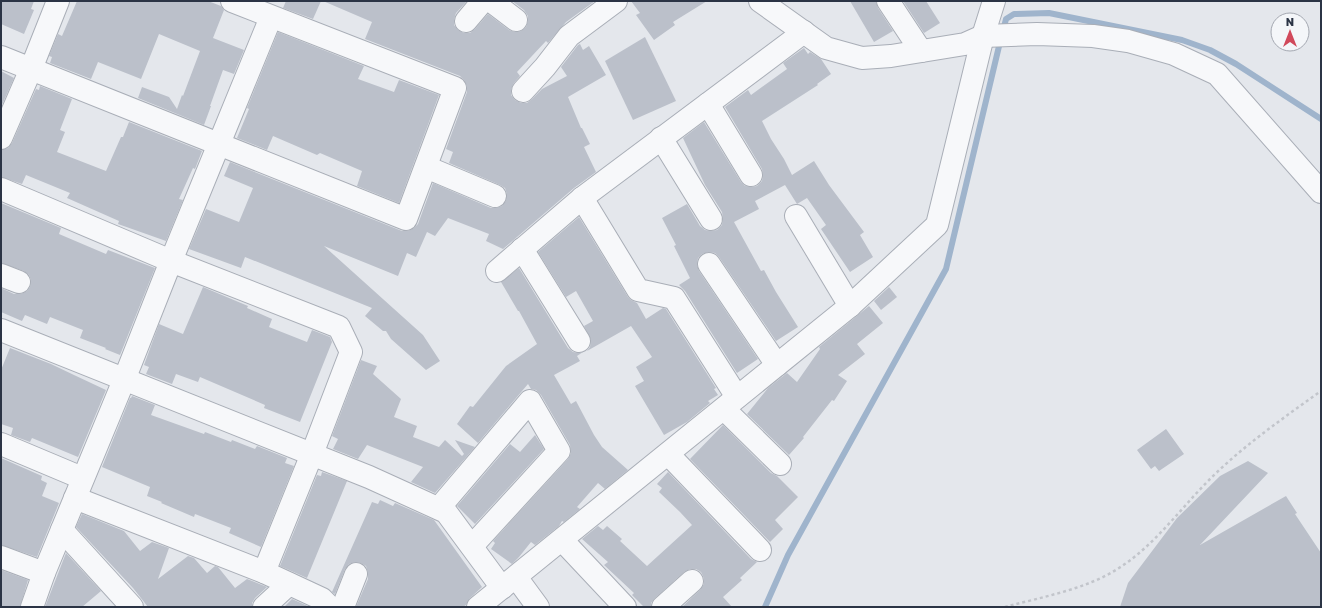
<svg xmlns="http://www.w3.org/2000/svg" width="1322" height="608" viewBox="0 0 1322 608" font-family="'Golos Text',sans-serif">
<style>
.lines{fill:none;stroke-linecap:round;stroke-linejoin:round}
.stream{stroke:#9fb4cc;stroke-width:6}
.building{fill:#bbc0ca}
.street-casing{stroke:#a9aeb7;stroke-width:24}
.path{stroke:#c2c5cb;stroke-width:2.5;stroke-dasharray:3 3;stroke-linecap:butt}
.street{stroke:#f7f8fa;stroke-width:22}
</style>
<rect width="100%" height="100%" fill="#e4e7ec"/>
<g class="lines">
<g class="stream">
<polyline points="1003,31 1006,19 1014,14 1049,13 1182,40 1210,50 1236,64 1321,119"/>
<polyline points="765,607 788,555 946,269 1000,42"/>
</g>
</g>
<g class="building">
<polygon points="1,1 34,1 31,9 34,10 24,34 1,24"/>
<polygon points="77,1 208,1 221,6 224,10 213,38 244,50 234,74 223,70 210,106 211,106 204,125 138,98 142,87 169,97 177,109 182,95 183,96 200,51 159,34 141,79 98,62 91,79 50,63 52,57 49,56 58,34 62,36"/>
<polygon points="286,1 321,1 313,19 283,8"/>
<polygon points="323,1 467,1 456,13 454,19 454,25 458,30 464,33 470,33 475,29 488,14 509,30 515,32 521,31 526,27 528,21 528,16 524,10 512,1 595,1 566,22 548,43 546,41 517,72 520,76 514,83 511,89 511,95 515,100 521,103 527,103 532,99 542,89 567,76 561,67 578,45 580,44 583,50 589,46 606,75 568,97 581,128 582,128 590,144 584,147 596,172 574,188 503,249 486,241 489,234 448,218 435,236 427,232 416,257 407,253 398,276 324,246 423,335 440,361 426,370 391,339 386,331 383,331 365,316 372,308 245,257 241,268 189,249 206,209 239,222 253,188 224,176 230,162 402,231 408,231 414,228 418,224 433,183 491,208 496,208 502,206 506,201 507,194 505,188 500,185 449,163 453,152 446,149 467,92 467,86 464,80 460,76 365,39 372,22"/>
<polygon points="631,1 707,1 673,22 675,25 654,40 636,15 640,13"/>
<polygon points="850,1 876,1 878,8 893,31 874,42"/>
<polygon points="903,1 926,1 940,23 924,33"/>
<polygon points="278,32 364,66 358,79 394,92 399,80 439,95 399,203 357,186 362,171 320,153 317,155 273,136 267,150 237,138 249,109 247,108"/>
<polygon points="645,37 676,101 633,120 605,61"/>
<polygon points="804,48 808,54 810,52 821,59 831,74 817,84 818,85 762,121 771,139 784,159 792,175 814,161 829,185 864,232 860,235 873,257 850,272 821,229 826,225 807,198 797,204 785,185 755,201 759,209 734,222 761,271 764,270 776,292 798,327 776,341 719,257 715,253 709,252 702,254 698,258 697,264 699,271 758,359 737,373 685,291 679,285 690,278 674,246 676,245 662,218 687,204 700,226 705,230 711,231 717,230 722,225 723,218 722,212 705,185 683,138 704,122 741,182 745,186 752,187 757,186 762,181 763,175 762,169 725,107 748,90 751,95 787,69 783,63"/>
<polygon points="1,71 14,78 1,107"/>
<polygon points="40,86 72,99 60,130 65,132 57,152 106,171 121,137 123,137 129,122 202,151 195,169 193,168 179,199 183,200 166,241 118,224 119,221 67,198 70,193 26,175 22,184 1,177 1,150 8,148 12,143 36,89 39,90"/>
<polygon points="1,203 61,228 59,234 106,254 108,250 155,268 120,355 105,349 106,348 80,338 83,330 50,317 47,324 25,315 22,321 1,312 1,288 14,294 21,294 27,291 30,287 31,280 29,275 24,271 1,263"/>
<polygon points="579,217 628,297 631,300 637,303 646,319 663,308 666,309 716,388 714,389 718,395 708,401 710,403 687,422 664,435 635,386 644,381 636,367 652,357 631,326 587,351 590,347 591,340 584,326 593,321 576,291 566,297 538,252"/>
<polygon points="519,268 568,348 573,352 579,353 583,352 577,356 580,361 554,375 571,404 576,401 594,435 602,447 628,470 605,489 598,483 577,507 580,509 564,522 562,521 559,526 535,545 531,542 519,557 512,564 491,549 495,543 493,541 568,459 571,453 570,445 541,395 536,390 531,389 528,384 478,443 457,424 470,406 473,407 506,366 537,344 519,311 518,311 501,282"/>
<polygon points="203,287 248,306 247,308 272,319 269,327 307,342 312,330 330,337 332,342 300,422 264,408 265,405 200,377 198,382 176,374 172,384 146,374 149,367 144,365 159,324 183,334"/>
<polygon points="889,287 897,297 881,310 874,301"/>
<polygon points="869,306 883,323 857,344 865,354 838,375 847,381 834,401 832,400 803,437 804,438 789,455 747,414 768,388 787,373 797,382 820,349 819,347"/>
<polygon points="10,348 51,364 74,375 106,390 78,457 32,438 30,442 11,435 13,428 1,424 1,370"/>
<polygon points="361,360 377,366 373,374 401,399 394,417 417,426 413,437 439,447 445,440 462,456 464,454 455,440 475,447 435,493 411,482 423,467 367,445 358,459 333,449 338,439 332,436"/>
<polygon points="132,396 155,405 151,415 204,434 205,432 231,442 232,440 255,449 257,446 287,458 285,463 294,466 261,547 229,533 231,528 195,514 194,517 161,503 162,502 147,496 150,487 102,467 130,398 131,398"/>
<polygon points="723,425 771,473 777,476 798,497 775,520 783,529 770,542 690,459"/>
<polygon points="1166,429 1184,454 1159,471 1155,466 1151,469 1137,450"/>
<polygon points="535,435 544,449 475,524 457,506 510,444 520,452"/>
<polygon points="1,458 42,476 41,480 47,483 42,496 59,503 37,557 1,545"/>
<polygon points="1248,461 1268,473 1200,545 1286,496 1297,513 1295,514 1321,553 1321,607 1120,607 1128,583 1177,518 1220,476"/>
<polygon points="322,472 347,481 307,578 280,566 317,475 321,476"/>
<polygon points="668,472 751,559 757,562 740,578 742,580 723,597 732,607 682,607 700,590 704,584 704,578 701,572 696,569 690,569 684,572 655,598 651,603 651,607 644,607 632,595 634,593 604,565 608,562 582,539 598,526 603,530 607,526 622,539 620,541 647,566 692,525 680,512 659,492 662,488 657,484"/>
<polygon points="380,500 393,506 395,503 434,520 482,587 470,598 466,605 463,607 356,607 368,579 368,573 366,566 361,563 355,562 349,564 345,569 335,594 332,592 372,502 378,504"/>
<polygon points="82,514 124,531 140,551 152,542 169,548 158,579 188,556 194,558 207,573 215,566 218,567 235,588 247,579 267,587 255,598 252,603 252,607 148,607 133,588 76,527"/>
<polygon points="66,553 101,591 82,607 45,607"/>
<polygon points="1,570 28,580 20,607 1,607"/>
<polygon points="292,599 310,607 284,607"/>
</g>
<g class="lines">
<defs>
<g id="street">
<polyline points="491,1 516,20"/>
<polyline points="760,1 826,48 862,58 891,56 965,44 983,36 1037,34 1093,36 1128,41 1174,54 1217,74 1321,192"/>
<polyline points="888,1 921,51"/>
<polyline points="466,21 483,1"/>
<polyline points="1,57 406,219 455,88 232,1"/>
<polyline points="523,91 545,67 569,36 616,1"/>
<polyline points="708,104 751,175"/>
<polyline points="1,138 31,69 58,1"/>
<polyline points="661,138 711,219"/>
<polyline points="426,167 495,196"/>
<polyline points="1,189 171,261 339,327 351,352 312,454 264,572"/>
<polyline points="582,198 638,290 674,298 737,397"/>
<polyline points="796,216 850,306"/>
<polyline points="522,249 579,341"/>
<polyline points="709,264 777,365"/>
<polyline points="497,271 582,198 804,32"/>
<polyline points="1,275 19,282"/>
<polyline points="1,330 369,477 446,512 502,588"/>
<polyline points="724,409 780,464"/>
<polyline points="1,444 82,478"/>
<polyline points="668,454 760,550"/>
<polyline points="75,498 264,572 322,599 330,607"/>
<polyline points="439,508 530,401 559,451 472,546"/>
<polyline points="62,530 132,607"/>
<polyline points="562,540 625,607"/>
<polyline points="1,557 44,573"/>
<polyline points="516,577 538,607"/>
<polyline points="32,607 44,573 124,380 171,261 271,17"/>
<polyline points="264,607 289,584"/>
<polyline points="343,607 356,574"/>
<polyline points="478,607 850,306 937,225 983,36 994,1"/>
<polyline points="663,607 692,581"/>
</g>
</defs>
<use href="#street" class="street-casing"/>
<path class="path" d="M1005,607C1042,597 1087,589 1119,568C1155,545 1180,509 1210,479C1243,446 1282,419 1321,391"/>
<use href="#street" class="street"/>
</g>
<rect width="1322" height="608" fill="none" stroke="#2b3445" stroke-width="4"/>
<g transform="translate(1290 32)"><circle r="19" fill="#f4f6f9" stroke="#a4a8b1"/>
<path d="M0-3L7 15L0 10L-7 15Z" fill="#d1495b"/>
<text y="-6" font-size="11" font-weight="bold" text-anchor="middle" fill="#2b3445">N</text>
</g>
</svg>
